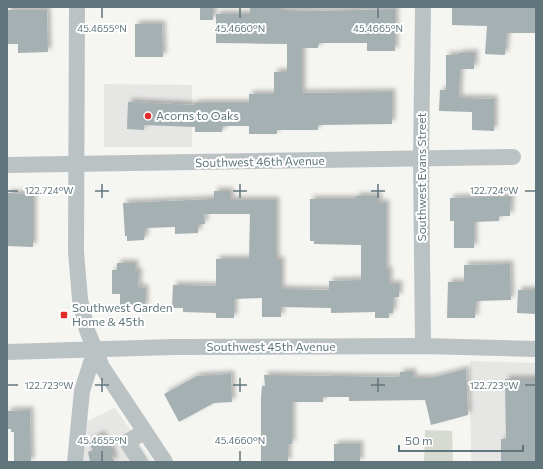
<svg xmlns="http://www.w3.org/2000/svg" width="543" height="469" viewBox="0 0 543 469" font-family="Commissioner,sans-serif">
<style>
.built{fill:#e6e6e5}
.green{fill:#d6dad1}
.building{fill:#a5b0b3;filter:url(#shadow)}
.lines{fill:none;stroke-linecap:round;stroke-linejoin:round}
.minor{stroke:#bbc2c4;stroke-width:16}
.ticks{fill:none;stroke:#61767c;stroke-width:1.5}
.poi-dot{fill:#df2c28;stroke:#fff;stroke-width:1.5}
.labels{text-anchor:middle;stroke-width:4;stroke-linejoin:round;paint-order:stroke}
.poi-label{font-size:12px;fill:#61767c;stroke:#fff;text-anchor:start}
.street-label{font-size:12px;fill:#61767c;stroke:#fff}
.ticks-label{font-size:10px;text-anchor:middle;fill:#61767c;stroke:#fff;stroke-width:4;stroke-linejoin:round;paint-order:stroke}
</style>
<defs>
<filter id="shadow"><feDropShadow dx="3.5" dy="-3.5" stdDeviation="2" flood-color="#0004"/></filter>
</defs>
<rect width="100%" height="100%" fill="#f5f5f2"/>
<g class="built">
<polygon points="104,84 192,85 192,147 104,147"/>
<polygon points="470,361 536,363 536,462 471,462"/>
<polygon points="115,408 153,462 82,462 86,422"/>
</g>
<polygon class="green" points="425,430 452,431 453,462 424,462"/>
<g class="building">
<rect x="200" y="7" width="13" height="13"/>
<polygon points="250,7 281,7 281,10 319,11 395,9 395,51 367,51 367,43 319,43 318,48 302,48 302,93 392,92 392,124 318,125 318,130 277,130 277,134 249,134 249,126 223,126 222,132 195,132 195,127 144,125 144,130 127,129 128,102 195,105 195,103 249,103 249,94 274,94 274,72 287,72 287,44 216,43 216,14 250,14"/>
<polygon points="452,7 536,7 536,33 507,33 505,55 485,54 487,26 452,25"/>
<polygon points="7,10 47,10 48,52 18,53 18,44 7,44"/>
<polygon points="135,24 162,24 163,57 135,57"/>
<polygon points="459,53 475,53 474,69 460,69 459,98 494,99 494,131 472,130 472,112 439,111 440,90 446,90 446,55 459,55"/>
<polygon points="214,191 230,191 230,200 276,200 276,260 281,260 281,289 329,290 329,281 361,280 361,245 314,244 314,241 310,241 310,199 356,199 356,196 378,196 378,203 386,203 386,270 389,270 389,284 399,284 399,297 393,297 393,313 389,313 389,318 375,318 375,312 331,313 331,308 281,307 281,317 262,317 262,298 234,299 234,318 216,318 216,313 183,312 183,308 172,308 173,285 216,286 216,259 249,259 250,214 204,214 205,224 198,225 198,233 175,234 175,227 146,228 144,240 127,241 127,236 125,236 123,203 214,199"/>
<polygon points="7,193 33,194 33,247 7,246"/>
<polygon points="485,197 511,197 510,216 499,216 499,221 474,222 474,248 454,248 454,221 450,221 450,198"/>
<polygon points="117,263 135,263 135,271 139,271 138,287 145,288 145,308 120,307 120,294 112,294 112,270 117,270"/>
<polygon points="510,264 511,300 476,301 475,318 447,318 448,282 464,282 464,265"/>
<polygon points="518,290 536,290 536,314 517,313"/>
<polygon points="466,369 468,415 431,425 425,400 349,401 349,397 323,397 323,402 292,402 292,444 288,444 288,462 261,462 261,398 262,386 265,386 264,375 400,377 400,372 413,372 413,378 431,378"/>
<polygon points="231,374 232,402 214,403 179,422 164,394 197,376"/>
<polygon points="505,379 536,379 536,462 501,462 501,439 506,439"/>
<polygon points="30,410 31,462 14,462 14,432 11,432 11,429 7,429 7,411"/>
<polygon points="101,434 114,456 112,457 115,462 90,462 88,452 93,450 88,442"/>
<rect x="334" y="444" width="26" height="18"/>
</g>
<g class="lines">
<g class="minor">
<polyline points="77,7 76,252 80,299 87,330 102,367 165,462"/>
<polyline points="7,165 513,157"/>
<polyline points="423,346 421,160 423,7"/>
<polyline points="7,352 173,347 423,346 536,349"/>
<polyline points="75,462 82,391 95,350"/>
<polyline points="140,462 127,442 144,432"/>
</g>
</g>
<path class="ticks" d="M102,8V18M240,8V18M378,8V18M102,184V198M240,184V198M378,184V198M8,191H18M95,191H109M233,191H247M371,191H385M525,191H535M102,378V392M240,378V392M378,378V392M8,385H18M95,385H109M233,385H247M371,385H385M525,385H535M102,451V461M240,451V461"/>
<g class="poi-dot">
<circle cx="148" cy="116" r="4"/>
<rect x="60" y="311" width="8" height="8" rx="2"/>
</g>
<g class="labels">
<g class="poi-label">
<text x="156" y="120">Acorns to Oaks</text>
<text x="72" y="312">Southwest Garden<tspan x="72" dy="14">Home &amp; 45th</tspan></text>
</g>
<g class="street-label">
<text transform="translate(260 162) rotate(-1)" y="4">Southwest 46th Avenue</text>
<text transform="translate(422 177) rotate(-90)" y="4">Southwest Evans Street</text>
<text x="271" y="351">Southwest 45th Avenue</text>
</g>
</g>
<g class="ticks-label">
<text x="102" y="32">45.4655°N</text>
<text x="240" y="32">45.4660°N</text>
<text x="378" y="32">45.4665°N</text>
<text x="494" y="194">122.724°W</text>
<text x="49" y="194">122.724°W</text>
<text x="494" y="389">122.723°W</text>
<text x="49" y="389">122.723°W</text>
<text x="102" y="444">45.4655°N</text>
<text x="240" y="444">45.4660°N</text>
</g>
<rect width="543" height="469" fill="none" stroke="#61767c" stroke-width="16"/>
<path d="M399 445v6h124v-6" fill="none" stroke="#61767c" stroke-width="2"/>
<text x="405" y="445" font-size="12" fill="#61767c" stroke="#ffffff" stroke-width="3" paint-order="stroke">50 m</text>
</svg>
